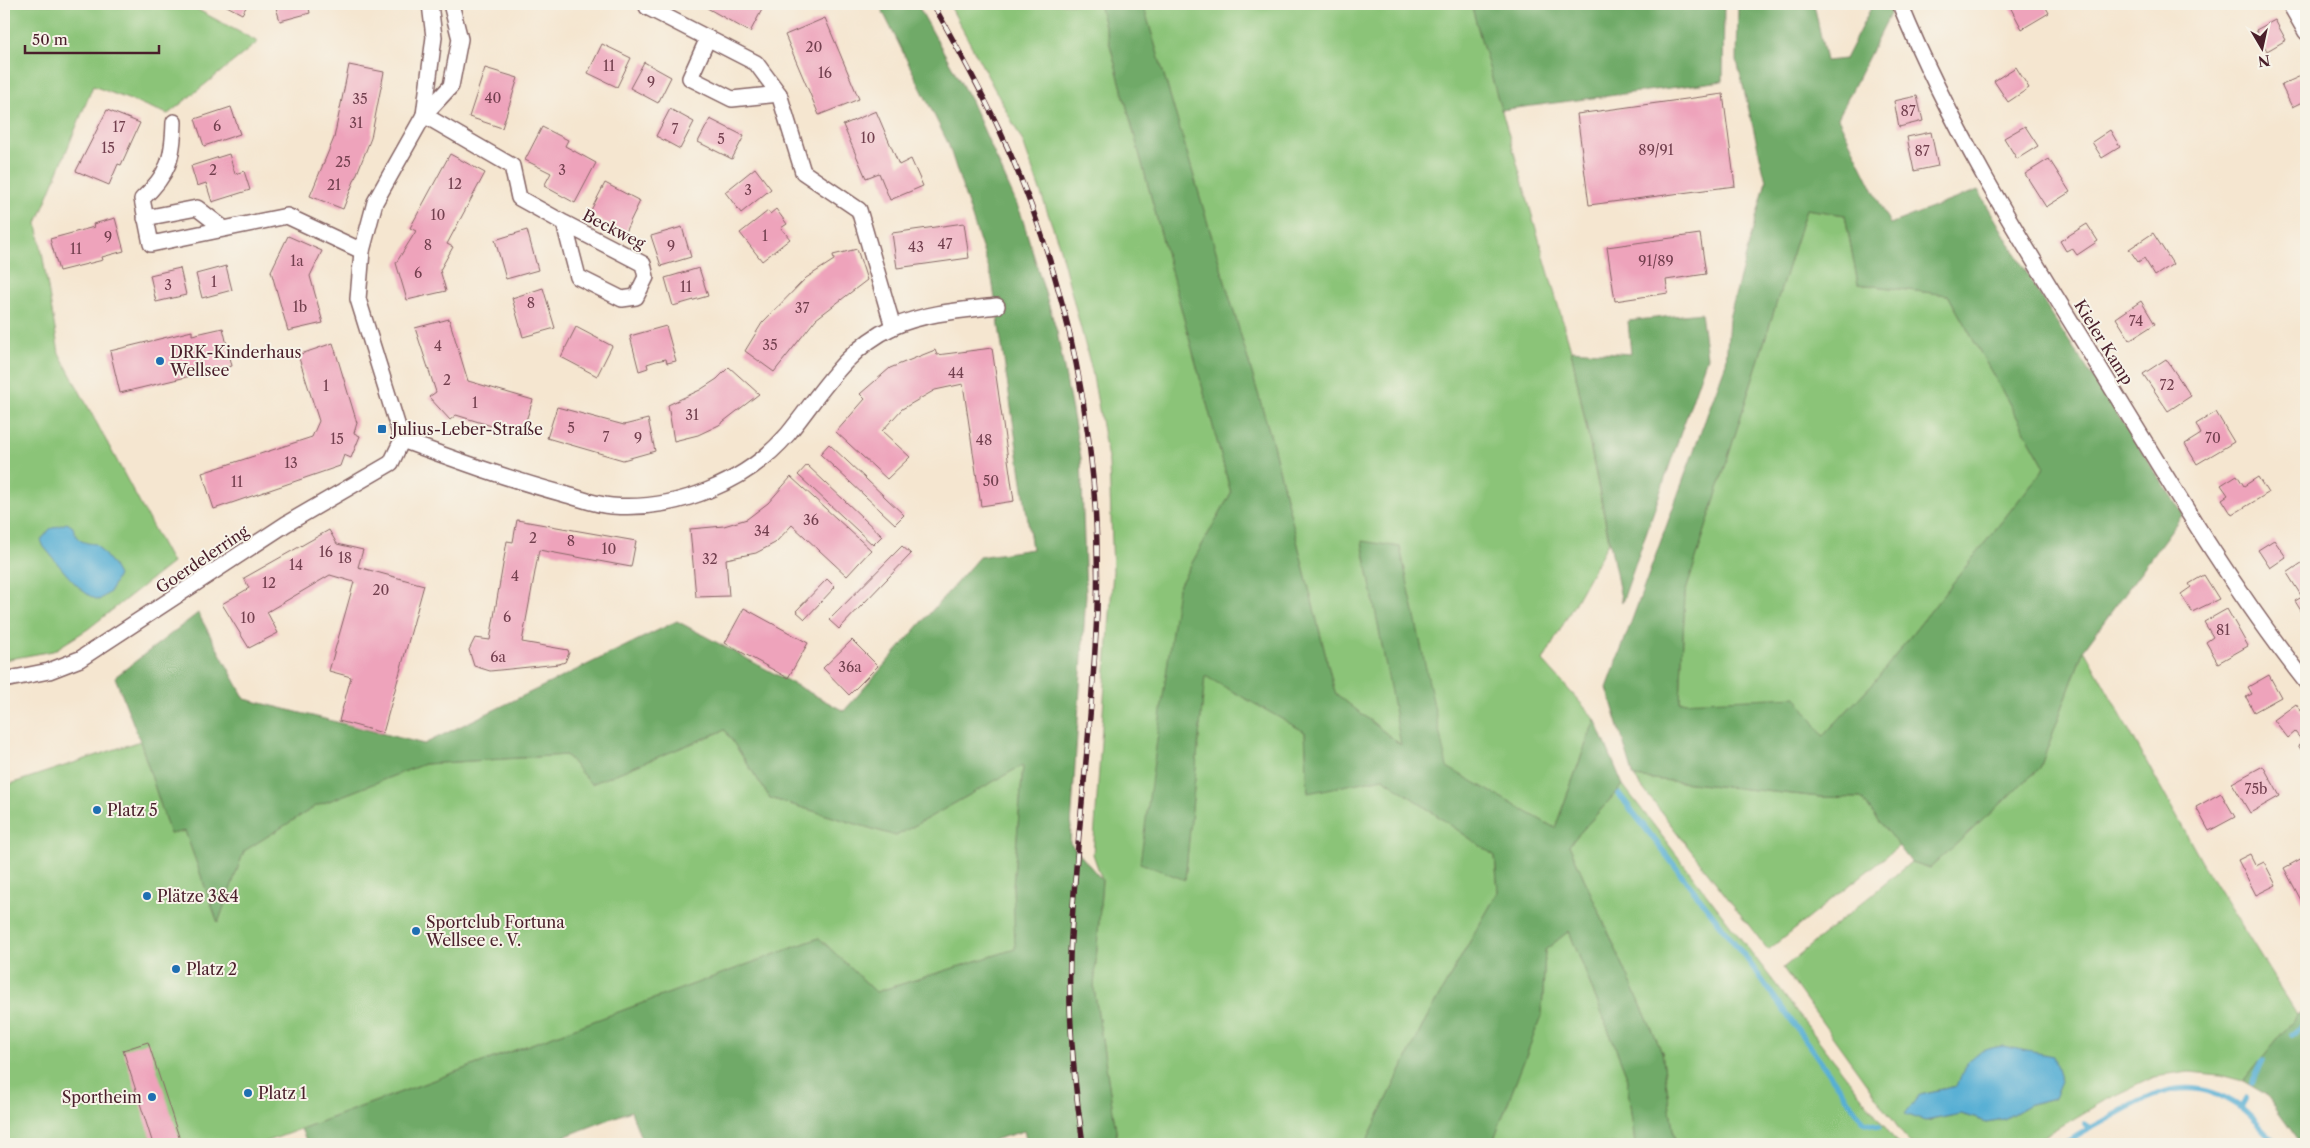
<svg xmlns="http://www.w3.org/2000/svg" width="2310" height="1148" viewBox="0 0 2310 1148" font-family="'Libre Caslon Text',serif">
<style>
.green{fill:#8bc478;stroke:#6a7252;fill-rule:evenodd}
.forest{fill:#70aa68;stroke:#5d644a;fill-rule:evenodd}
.water{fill:#57afd4;stroke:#506780}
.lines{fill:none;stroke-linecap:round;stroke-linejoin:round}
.stream{stroke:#57afd4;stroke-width:5.5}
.building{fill:#eea3bb}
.minor-casing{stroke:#866565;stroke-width:18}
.minor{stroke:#fff;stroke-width:15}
.rail-casing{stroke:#4a1f2b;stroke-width:5.5}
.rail{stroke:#f7f3e8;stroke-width:4;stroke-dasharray:11;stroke-linecap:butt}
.poi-dot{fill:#1f6fb2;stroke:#f7f3e8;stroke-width:2}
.labels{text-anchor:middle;stroke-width:4;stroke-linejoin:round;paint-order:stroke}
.number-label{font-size:14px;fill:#73404f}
.street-label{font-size:16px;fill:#4a1f2b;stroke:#f7f3e8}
.poi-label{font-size:16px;fill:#4a1f2b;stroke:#f7f3e8;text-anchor:start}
</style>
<rect width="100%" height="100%" fill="#f7f3e8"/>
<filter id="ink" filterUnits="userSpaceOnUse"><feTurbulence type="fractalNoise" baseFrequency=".02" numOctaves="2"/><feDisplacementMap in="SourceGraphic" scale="10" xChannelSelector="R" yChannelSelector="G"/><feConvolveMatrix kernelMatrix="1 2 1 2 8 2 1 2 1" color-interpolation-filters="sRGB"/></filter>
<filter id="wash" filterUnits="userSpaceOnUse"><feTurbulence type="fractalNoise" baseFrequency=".0096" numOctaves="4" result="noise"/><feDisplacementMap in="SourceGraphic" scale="20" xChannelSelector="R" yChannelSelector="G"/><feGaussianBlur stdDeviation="1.12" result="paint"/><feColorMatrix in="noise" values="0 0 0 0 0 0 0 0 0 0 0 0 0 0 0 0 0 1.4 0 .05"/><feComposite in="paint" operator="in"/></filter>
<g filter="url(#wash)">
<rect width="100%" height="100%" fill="#f5e6d0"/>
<g class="green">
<polygon points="4,4 187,4 258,42 168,114 93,86 37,223 59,353 172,563 88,629 53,651 4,660"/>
<polygon points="949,4 1099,4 1231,493 1178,588 1185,880 1205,675 1305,732 1308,792 1383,778 1495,856 1498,892 1426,1019 1365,1144 1118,1144 1094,988 1102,880 1093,854 1113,571 1109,464 1092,371 1059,245 1023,142"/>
<polygon points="1143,4 1471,4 1571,350 1609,541 1543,661 1595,719 1555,828 1446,767 1400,547 1362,542 1402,746 1335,693 1272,441"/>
<polygon points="1806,209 1845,215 1858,284 1948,295 2045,467 1875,681 1823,736 1680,702 1685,594"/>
<path d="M2084,649L2203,864L2297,1015L2243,1081L2220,1075L2189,1072L2154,1077L2102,1102L2031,1144H1910L1783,968L1911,862L1930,868L2040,768ZM1957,1086L2054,1098L2030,1104L2004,1119L1987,1122L1961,1114L1925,1121L1920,1094Z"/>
<polygon points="725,730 770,798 896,836 1023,765 1013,887 1016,949 876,992 819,938 260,1144 4,1144 4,786 140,741 170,834 185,831 218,923 244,851 316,806 424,764 566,755 591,784"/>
<polygon points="1634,777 1820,797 1861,798 1899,846 1768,950"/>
<polygon points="1623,785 1898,1144 1675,1144 1662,1052 1569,845"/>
<polygon points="1569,931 1626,1074 1635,1144 1492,1144 1542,1014 1545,950"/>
</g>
<g class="forest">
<polygon points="879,4 917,4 971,101 1021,214 1057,332 1081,458 1086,595 1070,843 1102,880 1094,988 1118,1144 1028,1144 1024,1131 993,1140 987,1144 643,1144 631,1111 545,1144 308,1144 301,1129 819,938 876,992 1015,949 1013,887 1023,765 896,836 770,798 725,730 591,784 566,755 424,764 316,806 244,851 218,923 185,831 170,834 140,741 115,677 198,613 245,699 424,744 677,621 844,711 979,557 1032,549 992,279 948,143"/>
<polygon points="1099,4 1143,4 1272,441 1335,693 1401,745 1362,541 1400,547 1447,767 1555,828 1595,719 1623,785 1569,845 1662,1052 1675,1144 1635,1144 1626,1074 1569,931 1545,950 1542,1014 1492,1144 1365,1144 1426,1019 1498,892 1495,856 1383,778 1308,793 1305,732 1205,676 1185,880 1140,863 1178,588 1231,493"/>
<polygon points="1471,4 1724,4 1723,81 1501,110"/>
<path d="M1738,4H1814L1826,61L1845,59L1873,4H1890L1893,8L1838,118L1890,224L1978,190L2053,317L2183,514L2084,649L2040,768L1930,868L1911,862L1861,798L1820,797L1634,777L1607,688L1726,363L1729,318L1766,181L1737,61ZM1806,209L1845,215L1858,284L1948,295L2045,467L1875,681L1823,736L1796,697L1680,702L1685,594Z"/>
<polygon points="1701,313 1707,357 1622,603 1571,350 1631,354 1628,321"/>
<polygon points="2306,1008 2306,1144 2301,1144 2265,1094 2243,1081 2297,1015"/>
</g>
<g class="water">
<path d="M67,523L73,527C76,541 83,543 96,544L112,564L118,575L110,592L99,600C80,595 57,562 44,547L41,540L50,529Z"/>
<path d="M2003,1046L2053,1056L2061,1082L2054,1098L2030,1104L2004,1119L1987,1122L1961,1114L1925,1121L1905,1114L1920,1094L1957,1086C1968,1057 1971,1051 2003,1046Z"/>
</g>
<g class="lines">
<g class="stream">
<polyline points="1619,794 1749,962 1864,1122 1879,1126"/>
<polyline points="2292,1034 2306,1023"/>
<polyline points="2252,1083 2263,1060"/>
<polyline points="2241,1107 2246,1098"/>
<path d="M2085,1124L2091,1128C2143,1101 2182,1067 2239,1106C2253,1116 2265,1132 2278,1144"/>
<polyline points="2063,1144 2091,1128"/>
</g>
</g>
<g id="blocks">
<g class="building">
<polygon points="223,4 248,4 242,14"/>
<polygon points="275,4 308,4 310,13 280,21"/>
<polygon points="700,4 765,4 750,32"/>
<polygon points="2010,4 2044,4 2049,13 2022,29 2009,5"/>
<polygon points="825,18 859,99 819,115 785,35"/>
<polygon points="2275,20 2286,40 2267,51 2256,30"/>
<polygon points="602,44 631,58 617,87 588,73"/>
<polygon points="644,62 671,77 658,103 630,88"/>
<polygon points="349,65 384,72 371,138 343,209 310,196 334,138"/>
<polygon points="2016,67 2029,88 2008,102 1994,81"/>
<polygon points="485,68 518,78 502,128 469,117"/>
<polygon points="2303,75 2306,81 2306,100 2292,107 2281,85"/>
<polygon points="1723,94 1735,186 1589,205 1577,114"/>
<polygon points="1917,96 1923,121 1899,127 1894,101"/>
<polygon points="231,107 240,134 204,146 195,119"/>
<polygon points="670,109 694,122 680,149 656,136"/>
<polygon points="107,110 140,123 121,165 118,164 109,185 76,171"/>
<polygon points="876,111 899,165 911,159 923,186 890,200 879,173 866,178 843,125"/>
<polygon points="710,119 744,136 732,159 698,142"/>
<polygon points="2025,126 2038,146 2017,159 2004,138"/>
<polygon points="542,127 568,140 565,146 596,163 575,203 544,186 551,173 525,160"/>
<polygon points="2110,130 2120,147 2102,158 2092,142"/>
<polygon points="1931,132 1938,166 1914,171 1907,137"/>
<polygon points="229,154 235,174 244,171 250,190 212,202 206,183 197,186 191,166"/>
<polygon points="450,154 485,173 447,244 453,247 440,270 446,291 407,300 396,263 416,231 410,228"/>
<polygon points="2049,159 2070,192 2046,207 2025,174"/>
<polygon points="755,168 771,189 741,213 725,192"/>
<polygon points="605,183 640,201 625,232 589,214"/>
<polygon points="776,209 787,224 781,228 790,239 762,261 740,233 768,211 770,214"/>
<polygon points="115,218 124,251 102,257 103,260 59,271 50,239 94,227 93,224"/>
<polygon points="964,223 969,258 897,268 892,233"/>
<polygon points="2087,224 2098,241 2077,255 2072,248 2066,251 2060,241"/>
<polygon points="682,227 691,257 661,266 651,236"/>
<polygon points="527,230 538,270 506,279 495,240"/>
<polygon points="2153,233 2173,264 2155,276 2144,258 2138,262 2129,249"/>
<polygon points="1700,234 1706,274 1666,280 1668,293 1615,301 1607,247"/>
<polygon points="288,236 322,251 310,276 323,323 288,331 271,271"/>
<polygon points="857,249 867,280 816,319 774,372 745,351 762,323 806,278 834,260 833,255"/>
<polygon points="226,266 232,290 202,298 196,274"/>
<polygon points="180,268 186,295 156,302 150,275"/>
<polygon points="699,268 708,296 673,306 665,278"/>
<polygon points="543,288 555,328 523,337 512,298"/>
<polygon points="2141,301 2155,324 2130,340 2116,318"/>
<polygon points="449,319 468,381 533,400 521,435 456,415 450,420 429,397 436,392 415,328"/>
<polygon points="666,326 676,361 667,363 666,359 656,361 647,364 648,368 639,371 630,336"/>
<polygon points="576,327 612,346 597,376 561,357"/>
<polygon points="223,328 232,366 120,393 110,351 192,331 192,335"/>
<polygon points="333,343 357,423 354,433 360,436 351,458 344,455 340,466 214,509 202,473 312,437 319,421 298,355"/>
<polygon points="992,348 1014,501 981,506 963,384 935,390 902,409 882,431 910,457 887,479 836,432 865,399 860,394 890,368 935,350 937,355"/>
<polygon points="2166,359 2191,396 2168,411 2143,374"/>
<polygon points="729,367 759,394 719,425 698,435 674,441 668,405 700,390 717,379"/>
<polygon points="557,407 624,425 648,419 655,451 623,460 547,438"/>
<polygon points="2216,412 2234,442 2197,464 2185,444 2201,434 2196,424"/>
<polygon points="829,444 904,515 895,524 820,454"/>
<polygon points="807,465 882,536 873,545 798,475"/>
<polygon points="2237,475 2244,486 2258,477 2268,493 2232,515 2222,499 2228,495 2221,485"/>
<polygon points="791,477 871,550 847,576 792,525 775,543 756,553 726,559 729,596 696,597 690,529 724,526 747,519 768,503"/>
<polygon points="517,520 636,541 631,567 539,550 522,642 568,650 569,653 565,662 559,664 490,671 474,666 469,650 475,638 490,640 507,541 513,542"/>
<polygon points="329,530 337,544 363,550 358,567 424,585 383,733 339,721 351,677 329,671 354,582 330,575 267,612 278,633 249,648 222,604 249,588 244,578"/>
<polygon points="2274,540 2286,557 2270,568 2258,550"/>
<polygon points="902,546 911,554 839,629 829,620"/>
<polygon points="2306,560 2306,619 2295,601 2302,597 2287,573"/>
<polygon points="2204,575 2219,599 2192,612 2181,594 2191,587 2189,584"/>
<polygon points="827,579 835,587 805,619 796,611"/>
<polygon points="744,608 808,643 788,678 725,643"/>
<polygon points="2227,609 2248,646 2218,663 2206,642 2213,637 2204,622"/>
<polygon points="852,640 878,666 849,695 823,668"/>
<polygon points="2269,675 2281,697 2254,712 2246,697 2252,694 2248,687"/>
<polygon points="2296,704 2306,719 2306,757 2298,745 2303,742 2295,732 2288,738 2274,720"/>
<polygon points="2263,766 2280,796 2250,813 2232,783"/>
<polygon points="2221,793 2235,817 2209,831 2196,807"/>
<polygon points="2250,854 2256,866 2264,862 2276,885 2256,895 2238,860"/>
<polygon points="2306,856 2306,900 2302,902 2284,868"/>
<polygon points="148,1042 181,1143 178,1144 153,1144 123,1050"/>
</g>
</g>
</g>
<g filter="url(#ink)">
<use href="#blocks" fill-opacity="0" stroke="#866565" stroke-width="1"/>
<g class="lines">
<defs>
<g id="minor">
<path d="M1900,4C1954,137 2032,258 2107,380C2170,483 2231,587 2306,682"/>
<polyline points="2290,4 2306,32"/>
<polyline points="647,7 756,63 779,94 803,172 859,210 893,327"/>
<polyline points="708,38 690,78 732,99 779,94"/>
<polyline points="424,115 512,166 519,198 564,223 578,277 622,299 636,297 646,277 643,264 564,223"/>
<polyline points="424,115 434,37 430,4"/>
<path d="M174,122C173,158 169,174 142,199L151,244L287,216L362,251"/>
<polyline points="145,218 197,208 223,228"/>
<path d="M402,440C456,460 508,479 564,494C579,498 596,505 612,506C676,511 746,483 788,434C820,395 845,349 893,327C924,313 964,310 997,306"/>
<polyline points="402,440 358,299 362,251 375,202 424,115 451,86 460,39 451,4"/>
<polyline points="4,680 49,671 80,659 286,524 391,463 402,440"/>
</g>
</defs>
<use href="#minor" class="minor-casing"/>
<use href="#minor" class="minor"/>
<defs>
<path id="rail" d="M933,4C956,45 979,86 999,129C1069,278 1102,445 1097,610C1093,726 1075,841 1070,956C1068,1019 1074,1083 1083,1144"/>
</defs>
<use href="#rail" class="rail-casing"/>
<use href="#rail" class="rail"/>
</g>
</g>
<g class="poi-dot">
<circle cx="160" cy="361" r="5"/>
<rect x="377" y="424" width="10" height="10" rx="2.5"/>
<circle cx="97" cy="810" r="5"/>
<circle cx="147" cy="896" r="5"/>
<circle cx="416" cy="931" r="5"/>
<circle cx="176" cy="969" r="5"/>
<circle cx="248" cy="1093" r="5"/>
<circle cx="152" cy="1097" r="5"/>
</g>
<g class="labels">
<g class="number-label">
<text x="814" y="52">20</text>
<text x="609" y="71">11</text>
<text x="825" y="78">16</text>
<text x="651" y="87">9</text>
<text x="493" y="103">40</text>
<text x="360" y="104">35</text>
<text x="1908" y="116">87</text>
<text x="356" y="128">31</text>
<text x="217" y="131">6</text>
<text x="119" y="132">17</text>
<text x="675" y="134">7</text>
<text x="868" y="143">10</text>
<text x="721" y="144">5</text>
<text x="108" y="153">15</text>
<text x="1656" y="155">89/91</text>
<text x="1922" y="156">87</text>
<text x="343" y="167">25</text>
<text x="213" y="175">2</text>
<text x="562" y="175">3</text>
<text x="455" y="189">12</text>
<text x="334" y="190">21</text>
<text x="748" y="195">3</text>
<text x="438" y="220">10</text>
<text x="765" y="241">1</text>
<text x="108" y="242">9</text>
<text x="945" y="249">47</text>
<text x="428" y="250">8</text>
<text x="671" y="251">9</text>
<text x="916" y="252">43</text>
<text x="76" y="254">11</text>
<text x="297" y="266">1a</text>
<text x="1656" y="266">91/89</text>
<text x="418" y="278">6</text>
<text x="214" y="287">1</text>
<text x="168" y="290">3</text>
<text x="686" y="292">11</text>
<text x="531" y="308">8</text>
<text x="300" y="312">1b</text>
<text x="802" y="313">37</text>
<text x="2136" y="326">74</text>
<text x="770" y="350">35</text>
<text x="438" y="351">4</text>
<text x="956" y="378">44</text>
<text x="447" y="385">2</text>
<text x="2167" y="390">72</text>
<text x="326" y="391">1</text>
<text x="475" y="408">1</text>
<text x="692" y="420">31</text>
<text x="571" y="433">5</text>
<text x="606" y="442">7</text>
<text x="638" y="443">9</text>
<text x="2213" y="443">70</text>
<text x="337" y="444">15</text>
<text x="984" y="445">48</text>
<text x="291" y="468">13</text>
<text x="991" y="486">50</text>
<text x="237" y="487">11</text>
<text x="811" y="525">36</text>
<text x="762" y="536">34</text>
<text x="533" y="543">2</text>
<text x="571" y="546">8</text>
<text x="609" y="554">10</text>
<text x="326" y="557">16</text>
<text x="345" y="563">18</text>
<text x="710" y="564">32</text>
<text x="296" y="570">14</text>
<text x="515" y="581">4</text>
<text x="269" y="588">12</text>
<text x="381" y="595">20</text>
<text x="507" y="622">6</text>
<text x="248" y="623">10</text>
<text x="2223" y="635">81</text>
<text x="498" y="662">6a</text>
<text x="850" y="672">36a</text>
<text x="2256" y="794">75b</text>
</g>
<g class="street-label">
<text transform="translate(614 229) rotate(27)" y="6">Beckweg</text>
<text transform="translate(2104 342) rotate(58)" y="6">Kieler Kamp</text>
<text transform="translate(202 559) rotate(-34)" y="6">Goerdelerring</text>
</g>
<g class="poi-label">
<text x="170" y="358">DRK-Kinderhaus<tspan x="170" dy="18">Wellsee</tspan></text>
<text x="392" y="435">Julius-Leber-Straße</text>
<text x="107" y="816">Platz 5</text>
<text x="157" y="902">Plätze 3&amp;4</text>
<text x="426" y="928">Sportclub Fortuna<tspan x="426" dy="18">Wellsee e. V.</tspan></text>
<text x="186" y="975">Platz 2</text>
<text x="258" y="1099">Platz 1</text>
<text x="142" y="1103" text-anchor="end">Sportheim</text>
</g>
</g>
<rect width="2310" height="1148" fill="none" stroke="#f7f3e8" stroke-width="20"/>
<g transform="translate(2262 48) rotate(171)" stroke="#f7f3e8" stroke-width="4" paint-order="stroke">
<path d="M0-4L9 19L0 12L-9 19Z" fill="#4a1f2b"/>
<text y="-8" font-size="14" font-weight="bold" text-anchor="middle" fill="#4a1f2b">N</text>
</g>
<path d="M25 45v8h134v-8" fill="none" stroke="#4a1f2b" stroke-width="2.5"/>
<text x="32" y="45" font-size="15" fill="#4a1f2b" stroke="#f7f3e8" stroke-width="4" paint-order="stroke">50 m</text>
</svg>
